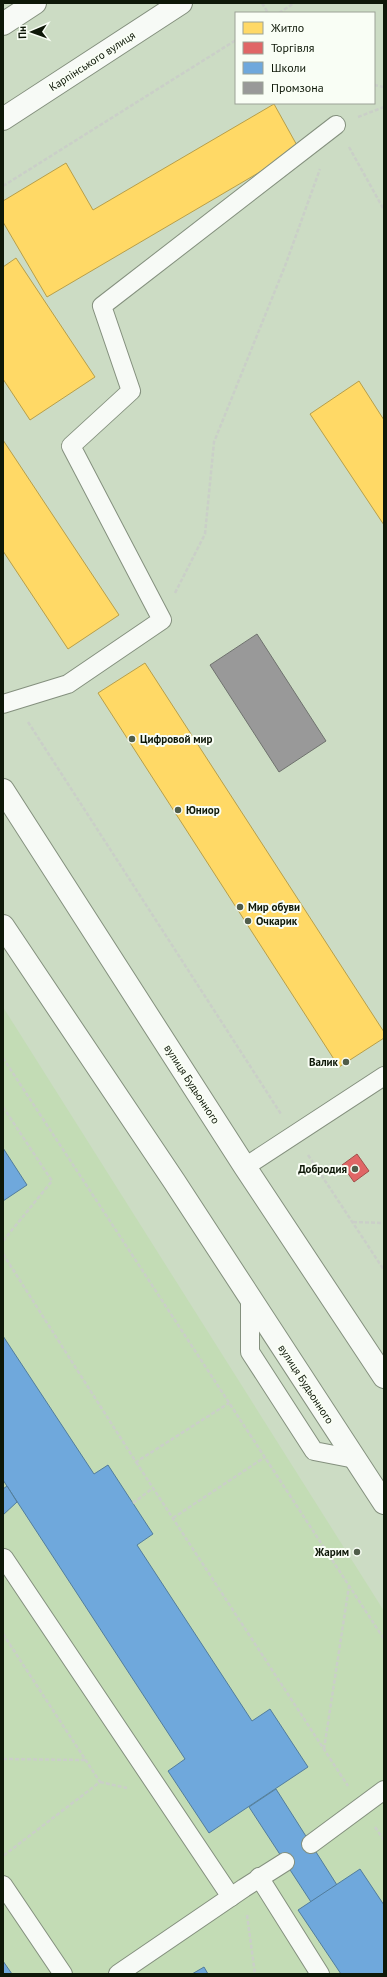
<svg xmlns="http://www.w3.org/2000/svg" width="387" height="1977" viewBox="0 0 387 1977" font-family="'PT Sans',sans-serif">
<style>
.built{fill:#c3dcb5}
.homes{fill:#ffd966;stroke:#b79f4a}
.shops{fill:#e06666;stroke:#a14f4a}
.schools{fill:#6fa8dc;stroke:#527d9c}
.industry{fill:#999;stroke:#6f726e}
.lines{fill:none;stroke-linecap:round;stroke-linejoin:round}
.service-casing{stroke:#84907e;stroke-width:20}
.tertiary-casing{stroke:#84907e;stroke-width:24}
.secondary-casing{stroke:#84907e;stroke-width:24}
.path{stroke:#cacfc8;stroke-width:2.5;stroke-dasharray:4 2;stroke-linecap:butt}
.service{stroke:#f7faf6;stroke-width:18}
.tertiary{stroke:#f7faf6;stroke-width:22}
.secondary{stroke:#f7faf6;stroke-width:22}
.poi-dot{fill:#505d4a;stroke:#f9fef5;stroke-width:1.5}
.labels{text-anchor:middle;stroke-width:4;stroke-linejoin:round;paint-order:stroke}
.street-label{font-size:11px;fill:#0e1808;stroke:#f9fef5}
.poi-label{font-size:11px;font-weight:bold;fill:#0e1808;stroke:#f9fef5;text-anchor:start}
</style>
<rect width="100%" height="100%" fill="#ccdcc4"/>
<polygon class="built" points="3,1007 384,1611 384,1974 3,1974"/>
<g class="homes">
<polygon points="274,104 299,149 47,297 3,222 3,201 66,163 93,210"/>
<polygon points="16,258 95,377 30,420 3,379 3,267"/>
<polygon points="359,381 384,420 384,525 310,414"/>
<polygon points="3,440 119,615 68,649 3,551"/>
<polygon points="145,663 384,1032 384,1038 339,1067 98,693"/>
</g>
<polygon class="shops" points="357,1154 369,1171 354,1182 342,1165"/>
<g class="schools">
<polygon points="3,1148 27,1185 3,1201"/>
<polygon points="3,1336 94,1474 108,1465 153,1534 137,1545 252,1721 270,1709 308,1767 209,1833 168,1771 185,1759 3,1480"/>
<polygon points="7,1486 17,1502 3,1515 3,1489"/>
<polygon points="276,1789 337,1885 311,1902 249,1807"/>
<polygon points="360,1869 384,1905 384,1974 341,1974 298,1910"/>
<polygon points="3,1961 12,1974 3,1974"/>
<polygon points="204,1967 208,1974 192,1974"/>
</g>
<polygon class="industry" points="257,634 326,741 279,772 210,665"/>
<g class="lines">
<defs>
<g id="service">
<polyline points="3,704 68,684 162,620 71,446 131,391 102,306 336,125"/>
<polyline points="245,1167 384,1076"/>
<polyline points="250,1298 250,1352 314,1451 355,1459"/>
<polyline points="4,1558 231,1897"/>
<polyline points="311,1844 384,1790"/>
<polyline points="259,1877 320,1974"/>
<polyline points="3,1885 63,1974"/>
<polyline points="118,1974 244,1888 285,1862"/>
</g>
<g id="tertiary">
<polyline points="3,24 35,3"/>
<polyline points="3,119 181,3"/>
</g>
<g id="secondary">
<polyline points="3,790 245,1167 384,1377"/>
<polyline points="3,926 174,1181 384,1503"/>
</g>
</defs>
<use href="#service" class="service-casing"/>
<use href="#tertiary" class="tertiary-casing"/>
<use href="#secondary" class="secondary-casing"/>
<g class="path">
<polyline points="262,3 268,13"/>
<polyline points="279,13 294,3"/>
<polyline points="374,85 384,87"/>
<polyline points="358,117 384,107"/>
<polyline points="349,147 384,210"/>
<polyline points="3,186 236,40"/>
<polyline points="175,593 205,534 214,442 285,266 320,169"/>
<polyline points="28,722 281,1114"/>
<polyline points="3,1058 384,1639"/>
<polyline points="3,1107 52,1181 3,1241"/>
<polyline points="308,1155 384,1270"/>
<polyline points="353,1222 384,1223"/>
<polyline points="3,1254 136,1462 229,1403"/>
<polyline points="136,1462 348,1786"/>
<polyline points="133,1503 153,1488"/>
<polyline points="173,1518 265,1457"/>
<polyline points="3,1634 100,1782 3,1856"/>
<polyline points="324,1749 349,1586"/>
<polyline points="3,1759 85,1760"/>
<polyline points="100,1782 127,1788"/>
<polyline points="375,1827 384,1840"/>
<polyline points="247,1915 255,1974"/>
</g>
<use href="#service" class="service"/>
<use href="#tertiary" class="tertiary"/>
<use href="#secondary" class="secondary"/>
</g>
<g class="poi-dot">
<circle cx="132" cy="739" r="4"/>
<circle cx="178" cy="810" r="4"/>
<circle cx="240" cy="907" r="4"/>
<circle cx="248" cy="921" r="4"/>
<circle cx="346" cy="1062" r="4"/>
<circle cx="355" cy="1169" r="4"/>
<circle cx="357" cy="1552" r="4"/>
</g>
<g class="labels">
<g class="street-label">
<text transform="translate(92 61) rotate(-33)" y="4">Карпінського вулиця</text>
<text transform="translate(192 1084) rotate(57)" y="4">вулиця Будьонного</text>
<text transform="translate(306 1384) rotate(57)" y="4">вулиця Будьонного</text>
</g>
<g class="poi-label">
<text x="140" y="743">Цифровой мир</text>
<text x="186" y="814">Юниор</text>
<text x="248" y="911">Мир обуви</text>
<text x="256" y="925">Очкарик</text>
<text x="338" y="1066" text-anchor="end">Валик</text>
<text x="347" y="1173" text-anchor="end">Добродия</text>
<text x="349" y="1556" text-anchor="end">Жарим</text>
</g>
</g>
<rect width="387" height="1977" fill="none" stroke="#0e1808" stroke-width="8"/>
<rect x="235" y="12" width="140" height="92" fill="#f9fef5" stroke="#9ba296"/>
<rect x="243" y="22" width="20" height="12" fill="#ffd966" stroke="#9ba296"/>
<text x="271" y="32" font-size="12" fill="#0e1808">Житло</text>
<rect x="243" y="42" width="20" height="12" fill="#e06666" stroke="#9ba296"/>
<text x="271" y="52" font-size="12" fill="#0e1808">Торгівля</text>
<rect x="243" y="62" width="20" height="12" fill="#6fa8dc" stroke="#9ba296"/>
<text x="271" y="72" font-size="12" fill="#0e1808">Школи</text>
<rect x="243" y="82" width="20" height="12" fill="#999999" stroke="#9ba296"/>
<text x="271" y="92" font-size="12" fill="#0e1808">Промзона</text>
<g transform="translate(32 32) rotate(268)" stroke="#f9fef5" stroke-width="3" paint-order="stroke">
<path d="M0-3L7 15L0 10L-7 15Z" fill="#0e1808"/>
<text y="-6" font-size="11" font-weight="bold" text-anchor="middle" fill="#0e1808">Пн</text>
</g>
</svg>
